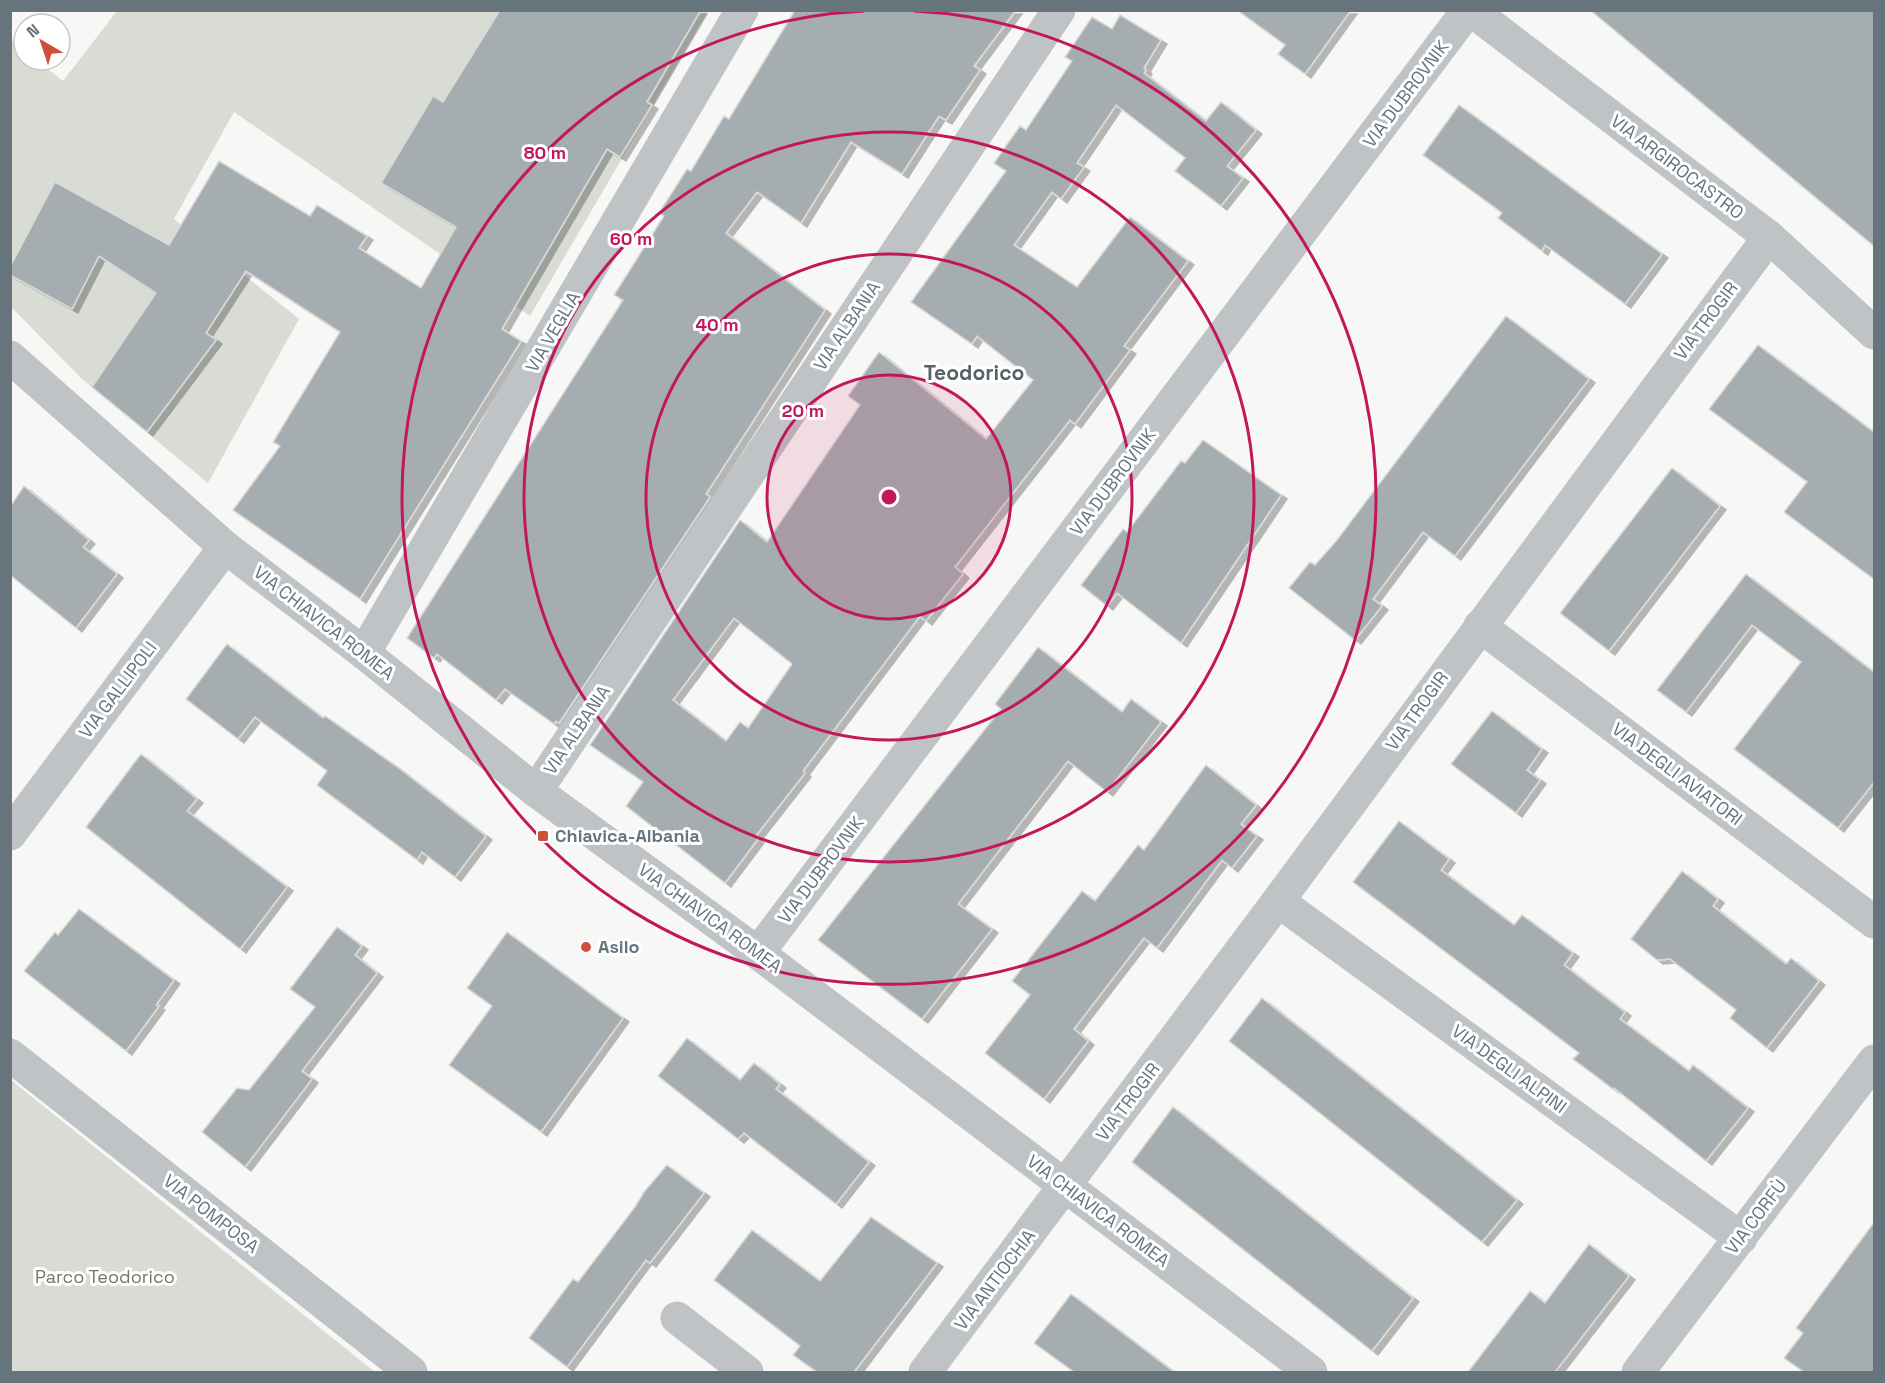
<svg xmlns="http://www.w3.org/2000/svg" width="1885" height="1383" viewBox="0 0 1885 1383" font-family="'Space Grotesk',sans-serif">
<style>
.green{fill:#d8dcd4}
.building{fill:#a5adb1;stroke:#d9d9d7;stroke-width:1.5;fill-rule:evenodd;filter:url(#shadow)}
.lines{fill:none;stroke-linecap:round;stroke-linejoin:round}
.minor{stroke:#bfc3c6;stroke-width:33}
.ring{fill:none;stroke:#c2185b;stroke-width:3}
.poi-dot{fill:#cf4f3d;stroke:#fff;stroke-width:2}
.labels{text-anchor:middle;stroke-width:6;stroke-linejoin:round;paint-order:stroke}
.street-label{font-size:18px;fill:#66757c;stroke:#fff}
.poi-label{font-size:18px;font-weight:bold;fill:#66757c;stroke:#fff;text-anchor:start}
.park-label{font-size:18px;fill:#6d7a68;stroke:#fff}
.quarter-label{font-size:21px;font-weight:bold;fill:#576268;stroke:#fff}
.centre{fill:#c2185b;stroke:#fff;stroke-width:3}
.ring-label{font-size:18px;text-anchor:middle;font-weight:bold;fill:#c2185b;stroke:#fff;stroke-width:6;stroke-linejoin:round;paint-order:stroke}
</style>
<defs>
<filter id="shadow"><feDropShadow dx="6" dy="4" stdDeviation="0" flood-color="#0004"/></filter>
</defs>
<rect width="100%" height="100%" fill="#f7f7f5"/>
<g class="green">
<polygon points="117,11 708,11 530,316 234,112 174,219 299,319 208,483 82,379 11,307 10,40 24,51 24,60 36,60 63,81"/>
<polygon points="11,1080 370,1368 375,1372 11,1372"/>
</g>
<g class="building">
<polygon points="500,10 701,10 647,102 652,105 620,157 607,149 502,329 521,341 360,599 233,510 280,446 273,442 340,332 246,271 206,333 216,340 147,432 92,387 156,293 99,256 72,309 10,275 10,267 55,182 169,245 219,161 310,216 317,205 367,236 359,248 421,288 456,227 381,183 433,96 443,102"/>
<polygon points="795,10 1016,10 974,66 980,70 946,120 939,116 902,174 851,142 801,223 757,192 726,233 825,310 706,494 710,497 559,723 556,721 554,724 505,689 496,700 437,654 434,658 407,638 623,300 614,295 664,216 659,213 687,169 691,171 724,116 729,119"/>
<polygon points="1237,10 1351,10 1305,74 1278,54 1285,45"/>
<polygon points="1590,10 1875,10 1875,247"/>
<path d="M1120,15L1161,40L1144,68L1146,70L1144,73L1206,121L1221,102L1256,130L1227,166L1243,178L1221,206L1175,171L1185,158L1116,105L1077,163L1084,167L1061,199L1052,192L1014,245L1077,287L1130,217L1188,261L1124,346L1130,350L1075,424L1070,420L955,567L963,574L926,621L920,616L803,771L805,773L755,837L758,839L725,883L626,806L643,782L590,745L740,520L767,542L860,405L848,396L879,352L986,439L1033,380L977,336L972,344L911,302L1006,171L994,163L1020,126L1026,130L1072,61L1065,57L1092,17L1112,29ZM734,618L792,664L748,728L740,722L726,741L673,700Z"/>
<polygon points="1459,105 1662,254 1625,304 1545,245 1542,251 1498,218 1502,213 1423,155"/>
<polygon points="1506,316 1589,379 1455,556 1423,532 1373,599 1382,606 1355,640 1289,588 1310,562 1315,565 1337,540"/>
<polygon points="1758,345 1875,433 1875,580 1784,512 1807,482 1709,409"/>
<polygon points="1203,440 1281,495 1181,643 1117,593 1107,606 1081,585 1123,529 1127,532 1181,461 1185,463"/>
<polygon points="1672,468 1720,506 1609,651 1560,613"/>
<polygon points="24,486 89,540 83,547 117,574 76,628 10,575 10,507"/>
<polygon points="1746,574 1875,673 1875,781 1838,828 1734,749 1801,662 1752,625 1686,712 1657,690"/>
<polygon points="227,644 323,718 325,716 400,769 486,836 455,877 422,852 417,860 317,785 327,771 255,717 238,739 186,699"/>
<polygon points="1038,647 1122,712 1131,699 1161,722 1107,792 1068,761 958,904 992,929 922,1019 818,940 1001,709 995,704"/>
<polygon points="1492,711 1542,749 1527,770 1540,780 1516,813 1451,764"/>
<polygon points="141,754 197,799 187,811 287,887 240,949 86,827"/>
<polygon points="1206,765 1256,805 1241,824 1257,836 1232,868 1222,860 1157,948 1144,938 1074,1029 1088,1041 1044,1099 985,1053 1030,995 1012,981 1082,891 1095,901 1138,845 1144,850"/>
<polygon points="1399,821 1449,859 1441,870 1514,925 1522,915 1573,953 1564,965 1625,1012 1620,1019 1689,1071 1693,1065 1748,1108 1706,1161 1614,1088 1613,1089 1573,1059 1579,1053 1353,882"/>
<polygon points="1682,871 1718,899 1713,906 1786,964 1791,958 1819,981 1767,1048 1730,1018 1736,1010 1670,959 1657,960 1631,939"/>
<polygon points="79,909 174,980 156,1005 159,1006 126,1051 24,971 55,932 58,935"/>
<polygon points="337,927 362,946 355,955 377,973 302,1071 312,1079 245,1167 202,1132 237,1088 249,1090 315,1007 290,989"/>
<polygon points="507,932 623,1018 541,1132 449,1065 492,1006 467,988"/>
<polygon points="1262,998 1517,1200 1482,1242 1229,1041"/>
<polygon points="687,1038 740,1080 754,1063 780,1084 776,1089 869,1162 836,1204 744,1133 738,1139 658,1076"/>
<polygon points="1173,1107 1413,1298 1372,1351 1132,1162"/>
<polygon points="667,1165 704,1193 650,1263 646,1260 567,1367 529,1338 573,1279 578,1282 635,1207 644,1192"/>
<polygon points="871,1217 937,1263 854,1372 817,1372 793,1355 800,1346 714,1280 752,1230 820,1281"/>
<polygon points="1875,1221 1875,1372 1804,1372 1784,1358 1803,1333 1796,1328"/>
<polygon points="1589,1244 1629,1276 1555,1372 1468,1372 1530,1291 1545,1303"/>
<polygon points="1071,1294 1174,1372 1074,1372 1034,1343"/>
</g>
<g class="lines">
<g class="minor">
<polyline points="1471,10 1769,237 1874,333"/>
<polyline points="10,357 225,547 364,653 536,791 758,953 1311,1372"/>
<polyline points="1480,626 1874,922"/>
<polyline points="364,653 742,10"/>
<polyline points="536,791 1059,10"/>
<polyline points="10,834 225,547"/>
<polyline points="1278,901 1741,1238"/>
<polyline points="758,953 1468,10"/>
<polyline points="10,1055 411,1372"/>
<polyline points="677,1318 747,1372"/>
<polyline points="925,1372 1278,901 1769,237"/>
<polyline points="1638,1372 1874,1061"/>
</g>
</g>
<circle cx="889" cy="497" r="122" fill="#c2185b" fill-opacity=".12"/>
<g class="ring">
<circle cx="889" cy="497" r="122"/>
<circle cx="889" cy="497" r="243"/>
<circle cx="889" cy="497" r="365"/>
<path d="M914 11A487 487 0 1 1 864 11"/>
</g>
<g class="poi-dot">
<rect x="537" y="830" width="12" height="12" rx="3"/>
<circle cx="586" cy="947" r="6"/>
</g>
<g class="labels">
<g class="street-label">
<text transform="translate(1406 94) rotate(-53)" y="6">VIA DUBROVNIK</text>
<text transform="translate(1677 167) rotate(37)" y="6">VIA ARGIROCASTRO</text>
<text transform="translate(1706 321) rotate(-53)" y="6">VIA TROGIR</text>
<text transform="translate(847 326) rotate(-56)" y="6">VIA ALBANIA</text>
<text transform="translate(553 332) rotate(-60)" y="6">VIA VEGLIA</text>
<text transform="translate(1113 482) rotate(-53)" y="6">VIA DUBROVNIK</text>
<text transform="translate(324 623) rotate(38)" y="6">VIA CHIAVICA ROMEA</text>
<text transform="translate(118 690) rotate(-53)" y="6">VIA GALLIPOLI</text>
<text transform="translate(1417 711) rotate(-54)" y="6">VIA TROGIR</text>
<text transform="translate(577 730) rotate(-56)" y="6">VIA ALBANIA</text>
<text transform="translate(1677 774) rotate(37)" y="6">VIA DEGLI AVIATORI</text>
<text transform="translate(821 870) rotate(-53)" y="6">VIA DUBROVNIK</text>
<text transform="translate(710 918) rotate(36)" y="6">VIA CHIAVICA ROMEA</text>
<text transform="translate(1509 1069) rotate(36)" y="6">VIA DEGLI ALPINI</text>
<text transform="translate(1128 1102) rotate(-53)" y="6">VIA TROGIR</text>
<text transform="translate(1098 1211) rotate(37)" y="6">VIA CHIAVICA ROMEA</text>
<text transform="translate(211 1214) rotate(38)" y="6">VIA POMPOSA</text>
<text transform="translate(1756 1217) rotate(-53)" y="6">VIA CORFÙ</text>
<text transform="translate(995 1280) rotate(-53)" y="6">VIA ANTIOCHIA</text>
</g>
<g class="poi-label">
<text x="555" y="842">Chiavica-Albania</text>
<text x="598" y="953">Asilo</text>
</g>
<g class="park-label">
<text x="105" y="1283">Parco Teodorico</text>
</g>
<g class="quarter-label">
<text x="974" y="380">Teodorico</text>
</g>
</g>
<circle cx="889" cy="497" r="9" class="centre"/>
<g class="ring-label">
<text x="545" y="159">80 m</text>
<text x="631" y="245">60 m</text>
<text x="717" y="331">40 m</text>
<text x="803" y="417">20 m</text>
</g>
<rect width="1885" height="1383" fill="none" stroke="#66757c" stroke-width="24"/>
<g transform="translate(42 42) rotate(321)"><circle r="28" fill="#ffffff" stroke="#c2c8cb" stroke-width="1.5"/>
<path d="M0-4.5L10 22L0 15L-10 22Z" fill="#cf4f3d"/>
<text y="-9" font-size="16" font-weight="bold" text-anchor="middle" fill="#66757c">N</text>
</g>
</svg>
